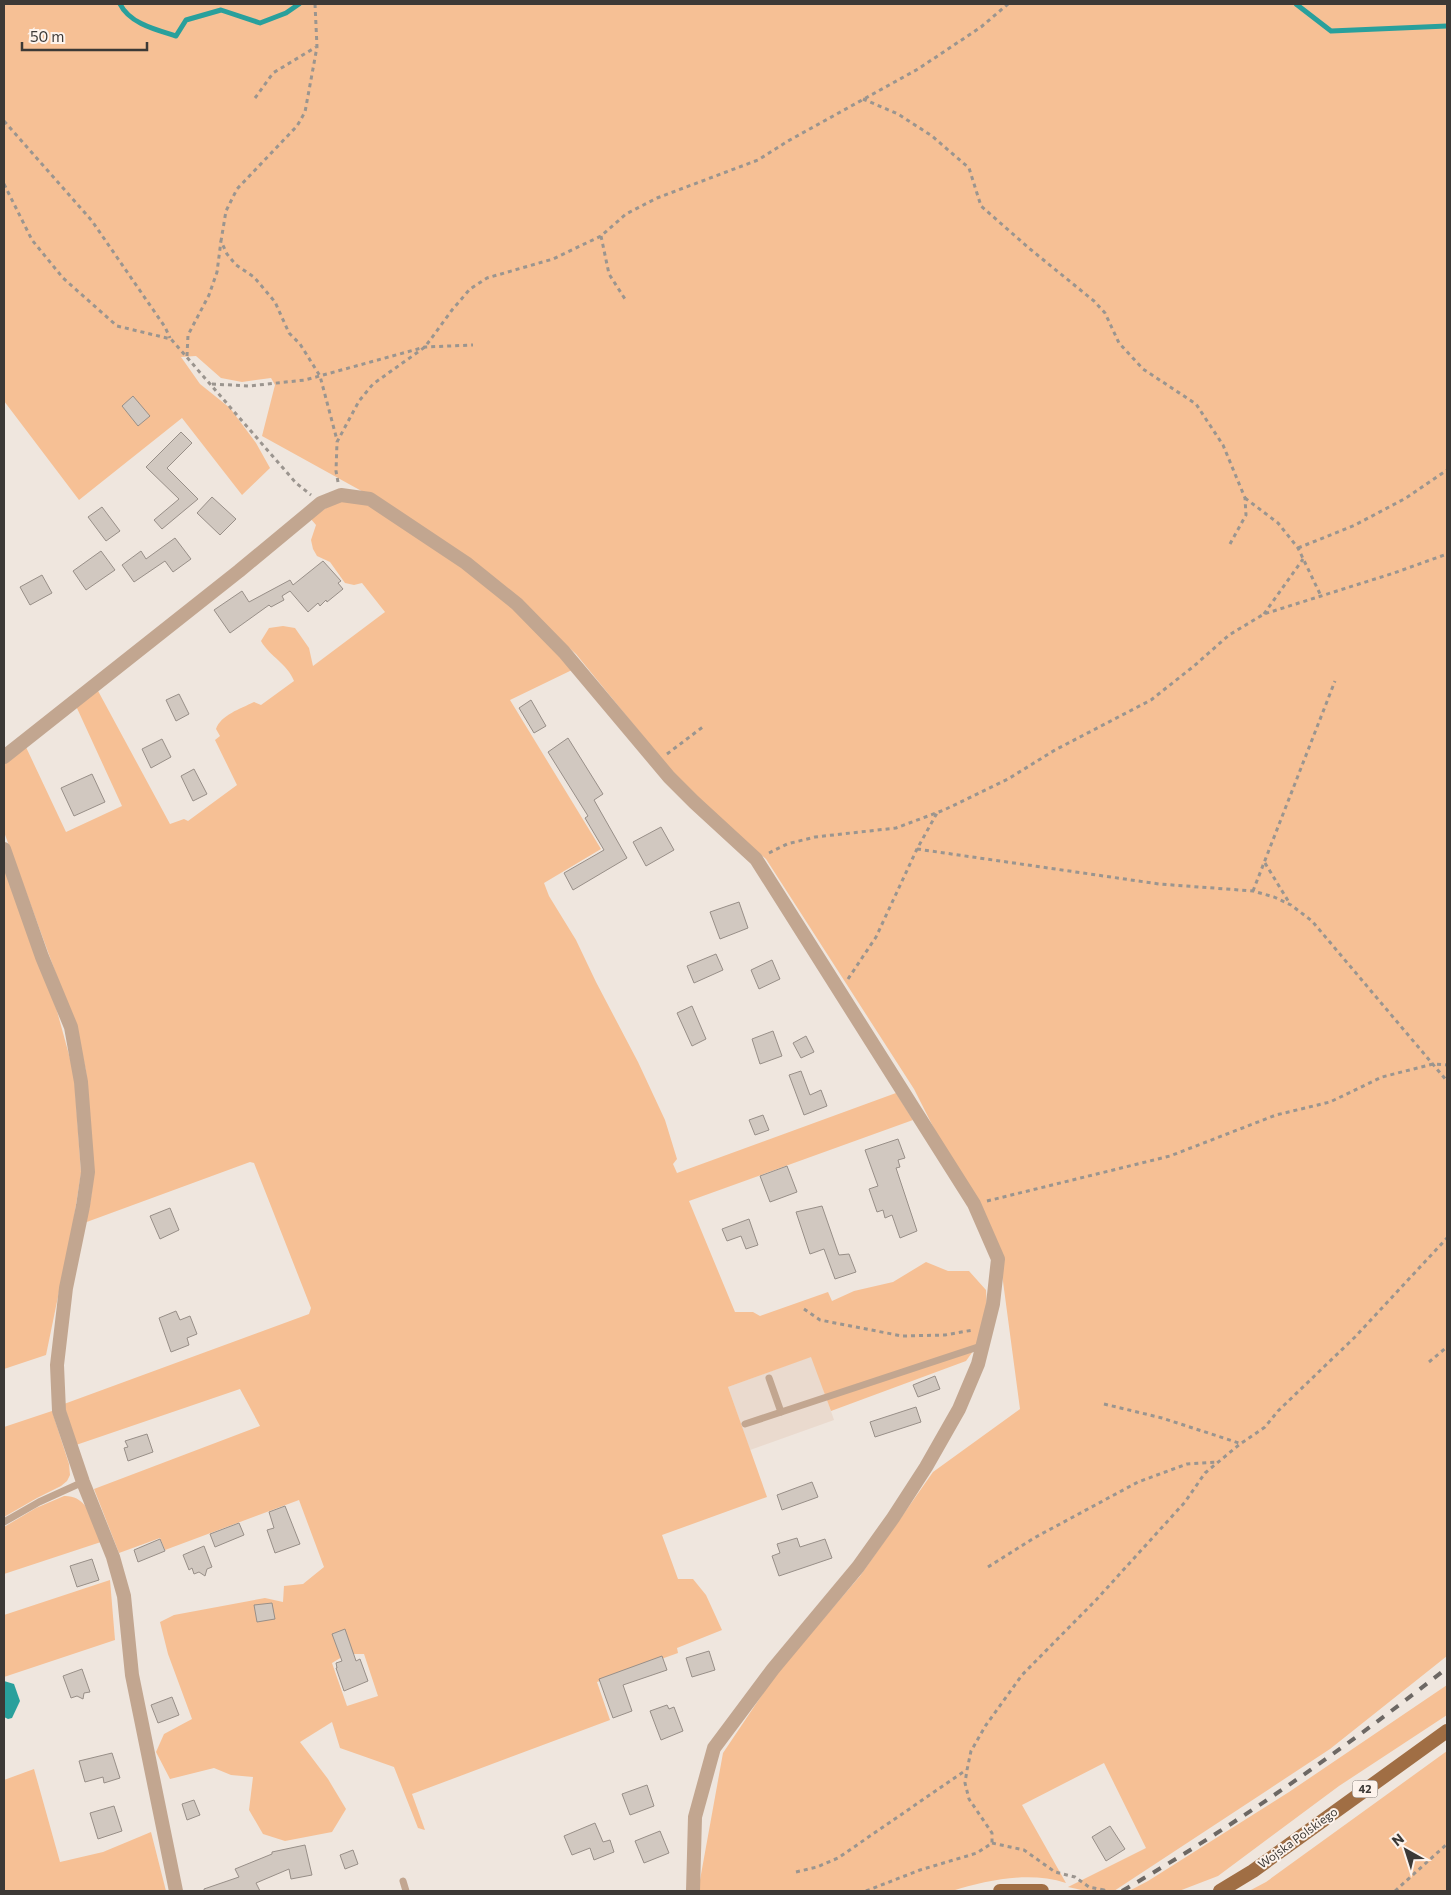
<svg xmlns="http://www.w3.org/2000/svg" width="1451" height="1895" viewBox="0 0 1451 1895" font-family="Commissioner,sans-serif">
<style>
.built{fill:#eadace}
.green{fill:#f6c095;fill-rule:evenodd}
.water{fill:#29a09c}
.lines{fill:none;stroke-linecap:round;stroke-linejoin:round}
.stream{stroke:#29a09c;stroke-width:5}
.building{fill:#d1c8c0;stroke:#988f88}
.path{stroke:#9b958f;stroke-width:3;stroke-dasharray:4 4;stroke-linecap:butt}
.service{stroke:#c2a690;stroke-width:7}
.minor{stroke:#c2a690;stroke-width:14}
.primary{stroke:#a06e44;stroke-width:14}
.rail{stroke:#6d6864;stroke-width:4;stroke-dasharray:9 9;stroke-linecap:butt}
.labels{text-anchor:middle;stroke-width:4;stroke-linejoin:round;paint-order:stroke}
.shield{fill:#fdf3ec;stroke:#76716d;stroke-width:1}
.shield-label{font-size:11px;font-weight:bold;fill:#3c3936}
.street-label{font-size:12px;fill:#3c3936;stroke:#fdf3ec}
</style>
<rect width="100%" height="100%" fill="#efe6de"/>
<polygon class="built" points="812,1356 834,1420 750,1450 728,1387"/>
<g class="green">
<path d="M4,4H1447V1656L1330,1749L1114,1891H1086L1068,1887L1146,1848L1104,1763L1022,1805L1066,1883C1029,1871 988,1880 952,1891H698L723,1753L776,1674L860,1576L933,1472L1020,1409L1000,1259L914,1089L766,859L686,789L576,654L481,567L367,494L262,436L275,385L271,378L242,382L221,378L196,356L181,357L200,384L230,408L256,443L270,468L242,495L182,418L79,500L4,401Z"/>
<path d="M339,500L362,501L437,548L510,604L572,670L510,700L601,849L544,883L549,896L576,940L596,982L638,1062L665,1120L677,1159L673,1164L677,1173L896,1093L913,1120L689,1201L735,1312H753L760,1316L828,1292L832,1301L854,1291L893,1282L926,1262L948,1271H969L986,1290L987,1309L981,1340L966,1361L831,1411L811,1357L728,1387L767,1497L662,1535L678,1579H693L706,1595L722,1630L677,1648L678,1653L597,1682L610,1720L412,1794L425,1830L418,1828L394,1767L340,1748L332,1722L300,1742L328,1779L346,1809L332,1832L285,1841L263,1834L249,1810L253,1777L231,1775L214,1768L170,1779L156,1752L164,1734L192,1719L168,1654L160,1622L174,1615L265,1598L283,1602L284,1586L303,1584L324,1567L299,1500L165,1550L160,1538L119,1553L94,1489L260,1426L240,1389L76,1445L64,1404L309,1314L311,1308L254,1163L250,1162L84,1223L89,1210L92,1190L93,1166L86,1071L77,1031L4,832V762L25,745L66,832L122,806L76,706L97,689L170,824L184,819L188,821L237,785L215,740L220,736L216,729C221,715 240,709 254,702L261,705L294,681C287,663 270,657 261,641L269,628L283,626L295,628L309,648L313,666L385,612L362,583L354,585L345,583L330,562L317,556L313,549L311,540L316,525L310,518ZM347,1654H364L378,1696L347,1706L332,1663Z"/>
<polygon points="4,866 57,1011 74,1073 81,1173 73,1224 46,1355 4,1369"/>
<polygon points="52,1411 69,1464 70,1475 67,1481 61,1486 37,1498 4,1517 4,1427"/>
<path d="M64,1496C89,1495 93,1523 101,1542L4,1574V1527L36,1508Z"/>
<polygon points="110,1580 115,1640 4,1677 4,1615"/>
<polygon points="1447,1685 1447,1715 1339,1786 1218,1876 1179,1891 1129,1891 1148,1881 1289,1792"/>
<polygon points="1447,1751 1447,1891 1249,1891 1266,1882"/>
<polygon points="34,1769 60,1862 103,1852 151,1832 166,1891 4,1891 4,1780"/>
</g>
<polygon class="water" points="4,1681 14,1684 20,1701 12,1718 8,1719 4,1717"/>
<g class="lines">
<g class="stream">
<path d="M120,4C130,24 157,30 176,36L186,20L221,10L260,23L286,13L299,4"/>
<polyline points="1296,4 1331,31 1447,26"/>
</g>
</g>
<g class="building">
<polygon points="133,396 150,416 138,426 122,406"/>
<polygon points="181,432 192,443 167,468 198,499 162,529 154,520 179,499 146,467"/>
<polygon points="212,497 236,519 220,535 197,513"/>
<polygon points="102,507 120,531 106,541 88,517"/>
<polygon points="175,538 191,559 173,572 165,561 134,582 122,565 141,551 146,559"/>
<polygon points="101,551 115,570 86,590 73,571"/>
<polygon points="323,561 341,581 338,583 343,589 327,602 326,600 320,606 318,603 308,612 290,591 282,596 284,600 271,607 269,605 230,633 214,610 242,591 249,602 290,580 293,585"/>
<polygon points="42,575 52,593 30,605 20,587"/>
<polygon points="179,694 189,714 176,721 166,700"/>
<polygon points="531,700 546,726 534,733 519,708"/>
<polygon points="568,738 603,794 594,800 627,858 573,890 564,873 604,850 585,818 588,816 548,752"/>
<polygon points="162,739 171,757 151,768 142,749"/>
<polygon points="194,769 207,794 193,801 181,776"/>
<polygon points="92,774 105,802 74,816 61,788"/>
<polygon points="661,827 674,850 646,866 633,842"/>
<polygon points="739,902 748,928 720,939 710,912"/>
<polygon points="716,954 723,970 694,983 687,966"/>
<polygon points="772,960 780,979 759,989 751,970"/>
<polygon points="692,1006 706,1039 692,1046 677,1013"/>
<polygon points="773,1031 782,1056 760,1064 752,1039"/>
<polygon points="806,1036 814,1052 801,1058 793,1043"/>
<polygon points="801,1071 810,1095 821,1090 827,1106 804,1115 789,1075"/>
<polygon points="763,1115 769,1130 755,1135 749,1120"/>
<polygon points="898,1139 905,1158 898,1160 900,1167 896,1168 917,1231 900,1238 892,1215 885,1218 883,1210 877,1212 869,1189 878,1186 865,1150"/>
<polygon points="787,1166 797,1192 770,1202 760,1176"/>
<polygon points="822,1206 839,1255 849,1254 856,1272 835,1279 824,1249 810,1254 796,1212"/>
<polygon points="170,1208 179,1230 160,1239 150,1216"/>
<polygon points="749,1219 758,1245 746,1249 741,1236 727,1241 722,1229"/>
<polygon points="176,1311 180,1320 190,1316 197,1334 187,1338 189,1345 171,1352 159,1318"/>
<polygon points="935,1376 940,1389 918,1397 913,1385"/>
<polygon points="916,1407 921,1422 875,1437 870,1422"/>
<polygon points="147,1434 153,1452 128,1461 124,1448 128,1447 125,1441"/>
<polygon points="812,1482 818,1497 782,1510 777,1495"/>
<polygon points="285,1506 300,1544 275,1553 267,1530 274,1528 269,1512"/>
<polygon points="239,1523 244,1535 215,1547 210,1534"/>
<polygon points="797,1538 800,1547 825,1539 832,1558 779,1576 772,1556 780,1553 777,1544"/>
<polygon points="160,1539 165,1551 138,1562 134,1550"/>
<polygon points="204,1546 212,1567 207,1569 205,1576 199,1572 194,1574 192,1568 189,1570 183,1555"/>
<polygon points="92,1559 99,1580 77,1587 70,1566"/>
<polygon points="272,1603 275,1619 257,1622 254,1605"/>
<polygon points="345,1629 356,1661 360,1659 368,1681 344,1691 336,1668 337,1668 336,1663 342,1661 332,1634"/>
<polygon points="709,1651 715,1670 692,1677 686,1658"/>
<polygon points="662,1656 667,1670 623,1685 632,1711 613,1718 599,1679"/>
<polygon points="82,1669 90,1692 84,1693 83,1699 77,1696 71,1698 63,1676"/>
<polygon points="172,1697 179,1715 158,1723 151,1705"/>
<polygon points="667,1705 669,1709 674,1707 683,1731 661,1740 650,1711"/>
<polygon points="112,1753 120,1778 104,1783 103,1777 85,1782 79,1761"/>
<polygon points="647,1785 654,1806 630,1815 622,1794"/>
<polygon points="194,1800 200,1815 187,1820 182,1804"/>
<polygon points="114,1806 122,1831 98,1839 90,1813"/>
<polygon points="595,1823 603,1842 610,1840 614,1852 594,1860 590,1848 572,1855 564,1836"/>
<polygon points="1110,1826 1125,1849 1106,1861 1092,1837"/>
<polygon points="660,1831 669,1853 644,1863 635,1841"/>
<polygon points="305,1845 312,1875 291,1879 289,1869 256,1883 260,1891 204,1891 204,1889 239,1877 235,1869 272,1854 272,1852"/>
<polygon points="353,1850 358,1864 345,1869 340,1855"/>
</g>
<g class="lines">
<g class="path">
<polyline points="315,4 317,47 305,112 297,126 237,189 226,211 221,241 227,254 236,265 254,277 275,302 289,333 300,344 320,376 337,440"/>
<polyline points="255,98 273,73 316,47"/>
<polyline points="863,99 898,114 932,136 969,168 981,206 1030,249 1094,301 1105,313 1119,343 1143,369 1196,404 1223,445 1245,498 1246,515 1230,544"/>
<polyline points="4,121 92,221 165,327 170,338"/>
<polyline points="4,184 32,240 63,278 117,326 171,339 296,483 311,495"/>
<polyline points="601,236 609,274 625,299"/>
<polyline points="187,356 188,335 209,295 217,272 221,241"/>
<polyline points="212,384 249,386 305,380 425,347 473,345"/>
<polyline points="338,482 336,471 337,442 359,401 373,384 425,347 452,310 470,289 487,278 553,259 601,236 626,214 657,198 758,160 788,141 918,69 981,27 1008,4"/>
<polyline points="1245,498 1278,523 1298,548 1321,596"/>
<polyline points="1298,548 1355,525 1406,498 1447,470"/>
<polyline points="1264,614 1303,559"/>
<polyline points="667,754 704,726"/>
<polyline points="917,849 1159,884 1253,891 1274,897 1291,905 1312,921 1447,1081"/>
<polyline points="769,853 787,844 815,837 896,828 944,810 1008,779 1055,750 1151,700 1194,666 1229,635 1264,614 1394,573 1447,554"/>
<polyline points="1265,863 1290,904"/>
<polyline points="1253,891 1335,681"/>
<polyline points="848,979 876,937 917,849 937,813"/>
<polyline points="987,1201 1170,1156 1276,1115 1330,1102 1382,1077 1433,1064 1447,1065"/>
<polyline points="804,1309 820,1320 902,1336 945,1335 973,1330"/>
<polyline points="1429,1362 1447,1347"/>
<polyline points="1104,1404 1162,1418 1239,1443"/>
<polyline points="988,1567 1034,1538 1138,1482 1187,1464 1217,1462"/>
<polyline points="992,1843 1024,1850 1055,1872 1075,1877 1089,1887 1104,1890 1104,1891"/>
<polyline points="796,1872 817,1867 838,1858 966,1770"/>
<polyline points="866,1891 920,1870 977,1853 992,1843 992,1833 969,1799 965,1783 967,1770 971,1751 986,1725 1022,1675 1097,1599 1185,1502 1205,1473 1240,1444 1265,1427 1278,1411 1355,1337 1447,1238"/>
<polyline points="1395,1891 1447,1844"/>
</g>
<g class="service">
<polyline points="769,1378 781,1412"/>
<polyline points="745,1424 984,1345"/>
<polyline points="4,1522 39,1502 83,1482"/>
<polyline points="403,1881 406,1891"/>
</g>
<g class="minor">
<polyline points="4,757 239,571 321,503 341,495 370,499 466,563 517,604 564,652 669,777 694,802 756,859 974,1204 998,1259 993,1304 978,1364 959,1409 926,1467 893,1518 858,1567 773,1669 714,1748 695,1817 693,1891"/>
<polyline points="4,849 42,957 71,1027 81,1082 88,1172 83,1206 66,1288 57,1365 59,1411 83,1482 113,1557 124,1596 132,1675 176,1891"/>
</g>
<g class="primary">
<polyline points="1000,1891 1042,1891"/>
<polyline points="1220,1891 1253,1871 1447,1731"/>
</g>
<path class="rail" d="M1122,1891C1236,1825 1344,1749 1447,1668"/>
</g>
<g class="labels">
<rect class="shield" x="1352.5" y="1780.5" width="25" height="17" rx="4"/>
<g class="shield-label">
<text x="1365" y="1793">42</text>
</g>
<g class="street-label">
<text transform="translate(1298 1838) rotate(-36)" y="4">Wojska Polskiego</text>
</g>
</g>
<rect width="1451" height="1895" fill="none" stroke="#3c3936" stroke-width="10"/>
<g transform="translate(1406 1850) rotate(321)" stroke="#fdf3ec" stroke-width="4" paint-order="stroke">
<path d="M0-4L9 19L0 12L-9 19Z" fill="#3c3936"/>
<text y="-8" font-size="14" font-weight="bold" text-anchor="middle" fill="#3c3936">N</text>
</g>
<path d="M22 42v8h125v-8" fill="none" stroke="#3c3936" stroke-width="2.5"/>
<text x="30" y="42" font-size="15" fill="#3c3936" stroke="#fdf3ec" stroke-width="4" paint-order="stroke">50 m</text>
</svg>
